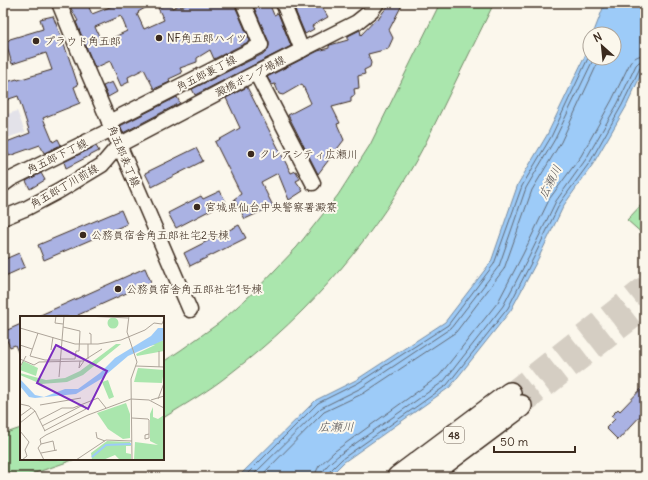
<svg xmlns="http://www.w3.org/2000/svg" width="648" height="480" viewBox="0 0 648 480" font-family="Delius,'Klee One',sans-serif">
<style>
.built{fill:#e3e2e9}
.green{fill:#aae6ad;stroke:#728866}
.water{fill:#9dcbf8;stroke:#768ba1}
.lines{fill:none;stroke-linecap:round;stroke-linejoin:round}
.shore{stroke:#626a75;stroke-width:1}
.building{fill:#aab2e3;stroke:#3b2a1e;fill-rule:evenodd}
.highway-tunnel{stroke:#d5cec3;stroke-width:21;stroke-dasharray:21 10;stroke-linecap:butt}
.minor-casing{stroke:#3b2a1e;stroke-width:17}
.highway-casing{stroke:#3b2a1e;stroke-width:24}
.minor{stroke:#fbf7ec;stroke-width:14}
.highway{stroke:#fbf7ec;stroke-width:21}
.poi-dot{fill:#3b2a1e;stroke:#fbf7ec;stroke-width:1.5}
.labels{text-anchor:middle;stroke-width:4;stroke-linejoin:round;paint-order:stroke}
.shield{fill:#fbf7ec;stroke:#75685c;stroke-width:1}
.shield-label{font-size:10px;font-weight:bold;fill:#3b2a1e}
.poi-label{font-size:11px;fill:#3b2a1e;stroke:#fbf7ec;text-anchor:start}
.street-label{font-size:11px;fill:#3b2a1e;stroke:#fbf7ec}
.water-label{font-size:12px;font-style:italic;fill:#545254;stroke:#fbf7ec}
.inset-river{fill:none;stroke:#9dcbf8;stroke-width:2}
.inset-road{fill:none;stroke:#aea59a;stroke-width:1}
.view{fill:#7b2cbf;fill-opacity:0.15;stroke:#7b2cbf;stroke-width:2}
.inset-edge{fill:none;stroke:#3b2a1e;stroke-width:2}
</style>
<rect width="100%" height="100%" fill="#fbf7ec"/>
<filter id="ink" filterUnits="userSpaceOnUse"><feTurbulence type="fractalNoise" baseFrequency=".025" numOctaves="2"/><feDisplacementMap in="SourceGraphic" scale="8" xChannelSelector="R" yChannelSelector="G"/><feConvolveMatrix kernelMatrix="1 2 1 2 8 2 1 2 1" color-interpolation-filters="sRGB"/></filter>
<g filter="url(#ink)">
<polygon class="built" points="3,103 8,114 17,111 25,132 3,139"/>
<g class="green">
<path d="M440,3H494L425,144C378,234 311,312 231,373C210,390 186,404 163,418V362L181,350L219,323L255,291L297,247L338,195L370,145Z"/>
<polygon points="645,201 645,236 627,220"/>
<polygon points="21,428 21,459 76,459 29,475 22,477 3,477 3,434"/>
</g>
<polygon class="water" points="605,3 645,3 645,66 626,107 593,164 564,205 537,261 511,310 450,387 344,462 329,477 238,477 316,400 356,380 445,322 491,262 518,184 547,135 585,56 590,43 590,58 614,58 614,34 593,34"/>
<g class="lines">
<g class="shore">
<polyline points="244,477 318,403 358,383 448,325 494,264 522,186 551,137 590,54"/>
<polyline points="251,477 321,408 361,388 451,328 499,266 526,188 555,139 594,58"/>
<polyline points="260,477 324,412 364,393 456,332 504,269 532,190 561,142 600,58"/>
<path d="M316,477V472L319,466L335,451L439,376L498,302L523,254L550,198L581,156L612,100L630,63C634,58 638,55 645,55"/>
<path d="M322,477C322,468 332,461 339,455L444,381L503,306L529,257L556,201L586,159L618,103L636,65L639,62L645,61"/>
<polyline points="327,477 328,473 342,459 447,385 508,308 533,259 560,203 590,162 622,105 640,68 642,66 645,66"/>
</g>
</g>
<g class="building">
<path d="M68,3H87L92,14L120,3H154L138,12L139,13L137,14L144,29L164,20L158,8L168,3H170L172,8L180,5L181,7L190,3H235V6L250,41L214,59L210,50L197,58V62L180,68L182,73L169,79L170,82L154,89L144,69L128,77L129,82L121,86L110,61L95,68L76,22L78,21ZM121,16L127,31L102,43L95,27Z"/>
<polygon points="252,3 269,3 274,15 278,13 291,46 195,95 192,89 265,53 268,49 269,45 269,42"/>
<polygon points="292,3 320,3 328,17 312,26 314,29 305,34"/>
<polygon points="391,3 403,3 389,30 393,38 388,49 368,54 371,63 370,67 364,70 365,74 358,76 359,88 354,89 355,95 351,97 351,102 332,107 340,123 337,124 344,140 318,174 288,115 311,103 302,84 283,95 279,94 275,84 272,85 267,77 318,51 329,48 329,46 330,45 348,40 348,36 360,30 361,35 377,18 378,20 383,12"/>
<polygon points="53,16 69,58 78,85 74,87 80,103 43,118 53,142 58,139 61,145 44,153 40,145 9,156 4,143 30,133 18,96 3,101 3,83 17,79 18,80 52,70 46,53 12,64 6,43 10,39 43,29 40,19"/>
<polygon points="112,82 117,92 108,97 103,86"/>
<polygon points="247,87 291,173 296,171 300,179 296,181 303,191 289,200 278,173 261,182 273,206 245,219 234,199 241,194 215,142 240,128 226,98"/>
<polygon points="177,97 180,103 123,133 120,126"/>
<polygon points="96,146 99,151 66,168 64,162"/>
<polygon points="196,148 203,161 152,187 145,173"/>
<polygon points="41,173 45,180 30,189 26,181"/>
<polygon points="220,191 226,202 176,228 168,213 201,196 203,199"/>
<polygon points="121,210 127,224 44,260 38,245"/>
<polygon points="239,225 246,238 190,266 184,253"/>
<polygon points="19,253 25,267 3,277 3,260"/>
<polygon points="145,268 151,282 78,315 79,317 36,317"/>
<polygon points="21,324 21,359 15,345 10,347 3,332"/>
<polygon points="645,385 645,411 618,440 606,428 615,419 611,416 618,409 620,411"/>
</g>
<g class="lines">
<g class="highway-tunnel">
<polyline points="510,393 645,286"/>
<polyline points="521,406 645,309"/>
</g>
<defs>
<g id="minor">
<polyline points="59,3 77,47 190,310"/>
<polyline points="283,3 302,50"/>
<polyline points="256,73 313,183"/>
<polyline points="109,122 261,45 243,3"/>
<polyline points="3,185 11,179 112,129"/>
<polyline points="3,218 27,208 59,191 102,165 119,145 250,76 357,22 372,10 377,3"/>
</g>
<g id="highway">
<polyline points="398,477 510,393"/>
<polyline points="426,477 521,406"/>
</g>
</defs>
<use href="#minor" class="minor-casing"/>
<use href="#highway" class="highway-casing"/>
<use href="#minor" class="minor"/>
<use href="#highway" class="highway"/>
</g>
</g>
<g class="poi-dot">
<circle cx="159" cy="38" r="4"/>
<circle cx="36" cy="41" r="4"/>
<circle cx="251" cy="154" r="4"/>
<circle cx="197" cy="207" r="4"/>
<circle cx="83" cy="235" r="4"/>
<circle cx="118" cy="289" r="4"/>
</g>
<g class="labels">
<rect class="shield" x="444" y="427" width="20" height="16" rx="3"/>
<g class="shield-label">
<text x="454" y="439">48</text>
</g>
<g class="poi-label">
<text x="167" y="42">NF角五郎ハイツ</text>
<text x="44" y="45">プラウド角五郎</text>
<text x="259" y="158">クレアシティ広瀬川</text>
<text x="205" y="211">宮城県仙台中央警察署澱寮</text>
<text x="91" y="239">公務員宿舎角五郎社宅2号棟</text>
<text x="126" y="293">公務員宿舎角五郎社宅1号棟</text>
</g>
<g class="street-label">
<text transform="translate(206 73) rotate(-27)" y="4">角五郎裏丁線</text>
<text transform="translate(250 76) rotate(-27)" y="4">澱橋ポンプ場線</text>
<text transform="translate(57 156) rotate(-26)" y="4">角五郎下丁線</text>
<text transform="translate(124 156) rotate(67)" y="4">角五郎表丁線</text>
<text transform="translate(64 186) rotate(-30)" y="4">角五郎丁川前線</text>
</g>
<g class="water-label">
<text transform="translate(550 182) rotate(-63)" y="4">広瀬川</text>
<text x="336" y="431">広瀬川</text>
</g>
</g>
<g transform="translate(20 316)">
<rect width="144" height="144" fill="#fbf7ec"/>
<path d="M87.5 7a5.5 5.5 0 1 1 11 0a5.5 5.5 0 1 1-11 0ZM144,24V35L117,40L116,38L135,29L127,30L129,29ZM96,28H101L63,59L47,66L21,68L0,59V57L26,64L45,62L60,55ZM3,45L18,52L16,60L0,54ZM118,52L144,54L142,67L114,66ZM88,64L94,81L89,83L82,66ZM106,87L110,98V122L103,123L88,113L77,97ZM133,91V101L138,103L144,99V144H114L115,126L138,129L130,125V98ZM87,125L110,126L111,130H106V137L111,138V144H100L95,139L83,144H72L71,137Z" fill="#aae6ad"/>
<path d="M138,12H144V24L108,40L81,63L56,78L15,82L9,81L0,70V63L15,79L24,81L45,73H58L80,57L95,42L131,20Z" fill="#9dcbf8"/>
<path class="inset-river" d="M72,141L86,129L111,128"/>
<path class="inset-road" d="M36,0L35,7L43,8M65,0L109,2M109,0L107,16L117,46L111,63L112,144M0,12L55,28H78L101,24L125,14L134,7L142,8L144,3M18,17L10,40L25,44H40M69,17L71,18V28M68,28V43M0,29L12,33M31,34L33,21M0,43L14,49L19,46L63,45L82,33M40,43H55L56,35H59L60,15L43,11M60,45L59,52L64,45M116,50L144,51M0,51L6,40M139,51V35M39,61L44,0M138,83L144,67M131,84L144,80M0,88L9,90L15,95L25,115M20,89L61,82M0,100L11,92M112,102L128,103L129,104V122L125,123V119L129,118M19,104L42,92H53L78,82L86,92M0,107L15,95M22,110L63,89L66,93L24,115M0,115L9,126L5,134L7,140L2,144M76,116L77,122L85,125M21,128L20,123L26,119L68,99L111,83L129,84L144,92M21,137L37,134M24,144L18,132L21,128L33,125L35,135M56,144L86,124L112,125"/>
<path class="view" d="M36,29L87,55L68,93L17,67Z"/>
<rect width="144" height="144" class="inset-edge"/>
</g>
<rect width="648" height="480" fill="none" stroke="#fbf7ec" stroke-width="16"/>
<rect x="8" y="8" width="632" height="464" fill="none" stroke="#3b2a1e" stroke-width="1.5" filter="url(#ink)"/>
<g transform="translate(602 46) rotate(333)"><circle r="19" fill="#fbf7ec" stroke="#aea59a"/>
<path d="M0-3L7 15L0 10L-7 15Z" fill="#3b2a1e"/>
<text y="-6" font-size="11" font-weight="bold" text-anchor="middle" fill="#3b2a1e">N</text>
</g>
<path d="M494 446v6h81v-6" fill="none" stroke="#3b2a1e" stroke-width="2"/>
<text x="500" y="446" font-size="12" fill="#3b2a1e" stroke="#fbf7ec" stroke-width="3" paint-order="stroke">50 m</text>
</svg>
